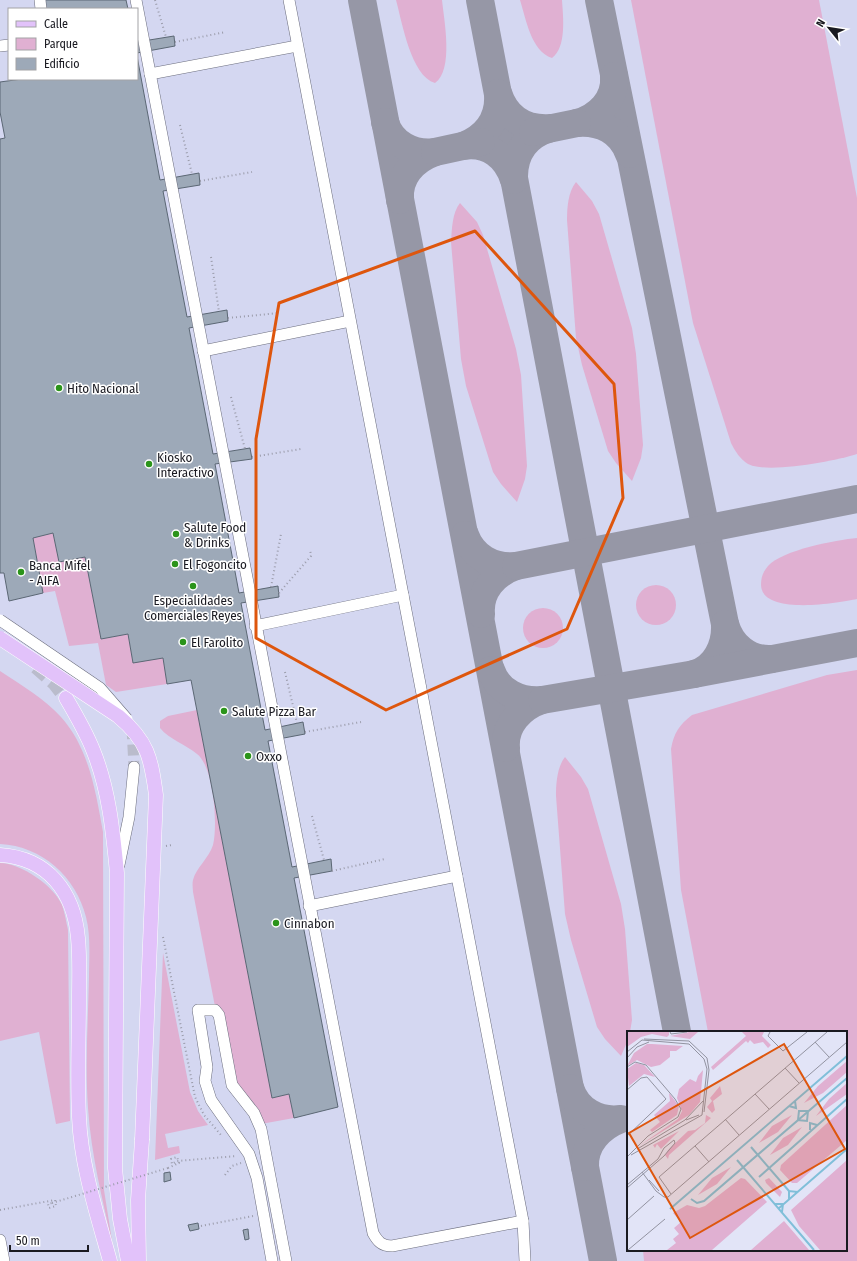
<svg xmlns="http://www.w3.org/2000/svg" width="857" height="1261" viewBox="0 0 857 1261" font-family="'Fira Sans Condensed',sans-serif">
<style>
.built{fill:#d4d7f1;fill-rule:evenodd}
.green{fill:#e0b0d2}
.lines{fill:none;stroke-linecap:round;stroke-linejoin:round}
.taxiway{stroke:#9697a6;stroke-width:28}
.building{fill:#9da9b8;stroke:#5b6774}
.minor-tunnel{stroke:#babccc;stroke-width:11;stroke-dasharray:11 5.5;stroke-linecap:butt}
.major-tunnel{stroke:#babccc;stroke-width:14;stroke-dasharray:14 7;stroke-linecap:butt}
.minor-casing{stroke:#6c6e7e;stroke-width:12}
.major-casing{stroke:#fff;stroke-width:15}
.path{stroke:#9b9cab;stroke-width:2;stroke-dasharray:1 3;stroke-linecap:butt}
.minor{stroke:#fff;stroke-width:11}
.major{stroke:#e2c2fa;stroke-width:14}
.minor-bridge-casing{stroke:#6c6e7e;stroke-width:12;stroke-linecap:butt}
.major-bridge-casing{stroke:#fff;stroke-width:15;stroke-linecap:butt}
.path-bridge{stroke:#9b9cab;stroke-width:2;stroke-dasharray:1 3;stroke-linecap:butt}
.minor-bridge{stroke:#fff;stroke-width:11}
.major-bridge{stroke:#e2c2fa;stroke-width:14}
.marked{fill:none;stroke:#de560d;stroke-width:3;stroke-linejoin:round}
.poi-dot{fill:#2b941a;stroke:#fff;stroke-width:1.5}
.labels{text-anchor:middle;stroke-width:3;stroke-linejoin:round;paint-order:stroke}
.poi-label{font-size:13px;fill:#1a1a21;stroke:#fff;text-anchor:start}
.inset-river{fill:none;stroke:#80bfd9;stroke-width:2}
.inset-road{fill:none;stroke:#9293a1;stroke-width:1}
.view{fill:#de560d;fill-opacity:0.15;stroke:#de560d;stroke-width:2}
.inset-edge{fill:none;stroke:#1a1a21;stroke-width:2}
</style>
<rect width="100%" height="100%" fill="#e2e4f7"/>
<path class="built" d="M0,0H857V1261H0ZM9,9H137V79H9ZM628,1032H846V1250H628Z"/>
<g class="green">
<path d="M396,0H442C444,20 454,70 435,83C411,76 402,22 396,0Z"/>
<path d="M520,0H562C563,16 567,47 552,58C531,51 526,19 520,0Z"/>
<path d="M631,0H819L857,198V454C836,461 767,474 748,464C740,459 735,451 731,443L693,323Z"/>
<path d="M576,182L592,201L599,214L632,328L636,354L643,445L641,458L632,481L616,463L608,451L582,365L576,338L567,220C567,208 568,192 576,182Z"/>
<path d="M460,203L477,222L483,235L516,349L521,375L527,466L525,479L517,502L501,484L493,472L466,386L461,359L451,242C452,229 452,213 460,203Z"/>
<polygon points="53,533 59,562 85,557 101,639 128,634 133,662 163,658 167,684 116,692 106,685 98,643 69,646 55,591 43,593 33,538"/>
<path d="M857,538V599C838,603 762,616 761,585C761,577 763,572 768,566C782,550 836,540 857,538Z"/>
<circle cx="656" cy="605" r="20"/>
<circle cx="543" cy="628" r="20"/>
<path d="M857,670V1261H644L643,1250H846V1032H708L681,890L671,749C674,733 679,725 692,715L827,675Z"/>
<path d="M0,671C21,685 45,699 61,717C89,748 96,793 103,832L104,1190L113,1247C103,1201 91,1155 88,1108C85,1065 88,1020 89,977C89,958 91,936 86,917C76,877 42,846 0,844Z"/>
<path d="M197,710L272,1098L289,1094L294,1118L261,1124L236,1087L222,1043L193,892C193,889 192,884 193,880C196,868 209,858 213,845C218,825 214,767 197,754C185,744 170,740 160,728V721L168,716Z"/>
<path d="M565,757L581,777L588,789L621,904L625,929L632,1020L630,1032H628V1040L621,1056L605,1039L597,1027L571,940L565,914L556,796C556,784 557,767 565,757Z"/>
<path d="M0,863C21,863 54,886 62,905C65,913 66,922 68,930L70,1121L56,1124L39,1032L0,1041Z"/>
<polygon points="163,953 190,1092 198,1111 208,1125 165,1134 168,1148 179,1146 180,1153 155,1160"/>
</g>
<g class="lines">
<g class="taxiway">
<polyline points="362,0 603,1261"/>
<polyline points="480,0 677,1032"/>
<polyline points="599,0 725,624"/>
<path d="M614,76C616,100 598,117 577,123C600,121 621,131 629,154"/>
<path d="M498,93C506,118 525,130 551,128C526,135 513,154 514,180C507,157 488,142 463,146C486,137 500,119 498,93Z"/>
<path d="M385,122C391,143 413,155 435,152C413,160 398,177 400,200"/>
<polyline points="533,132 577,123"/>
<polyline points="435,152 481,142"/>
<path d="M465,535C473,557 493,568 516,566C495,573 479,591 481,614"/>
<polyline points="516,566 857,499"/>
<path d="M491,670C498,692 521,702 542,700C521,707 504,725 506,748"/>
<path d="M694,674C716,668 726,645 725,624C731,645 748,660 771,659"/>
<polyline points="542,700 689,675 857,643"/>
<path d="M570,1088C577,1110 598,1122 621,1119C600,1127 584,1144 585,1167"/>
</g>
</g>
<g class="building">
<polygon points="42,0 126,0 128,9 44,9"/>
<polygon points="174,36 175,46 137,53 137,42"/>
<polygon points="137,56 160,180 199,173 200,185 163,191 187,317 227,310 228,321 189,328 213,454 250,448 252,459 215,464 239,593 278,586 279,597 241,603 265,730 303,722 305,734 268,741 292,867 331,859 332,871 294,878 338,1107 294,1118 289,1094 272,1098 191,680 167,684 163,658 133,663 128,634 101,639 85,557 59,562 53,533 33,538 43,593 9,601 4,573 0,573 0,139 5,138 0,112 0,82 22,79 137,79"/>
<polygon points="170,1172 171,1180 164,1182 164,1173"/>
<polygon points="198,1223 199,1229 190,1231 188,1225"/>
<polygon points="248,1229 249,1239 245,1240 243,1230"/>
</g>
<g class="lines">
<polyline class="minor-tunnel" points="132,728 134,767"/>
<polyline class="major-tunnel" points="36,667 54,683 66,698"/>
<defs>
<g id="minor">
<polyline points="40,0 41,9"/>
<path d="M136,0L373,1233C378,1242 382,1246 392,1246L523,1221"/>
<polyline points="289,0 523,1221 525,1261"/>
<polyline points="0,46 9,45"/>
<polyline points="150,74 297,46"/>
<polyline points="203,351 350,321"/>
<polyline points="255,626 403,595"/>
<polyline points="119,865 129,817 134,767"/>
<polyline points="309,906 457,876"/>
<polyline points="0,1240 4,1261"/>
<polyline points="272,1261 257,1178 249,1154 211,1100 205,1081 207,1067 198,1010 215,1010 219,1015 232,1085 254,1113 261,1129 286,1261"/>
</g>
<g id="major">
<path d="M66,698C76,715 86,732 93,750C109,789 113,832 117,873L115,1168L120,1219L128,1261"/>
<path d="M0,855C48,858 74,892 78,938C80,958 79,979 79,999C79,1038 77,1078 79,1117C81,1166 97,1214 110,1261"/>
<polyline points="139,1261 138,1200 142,1140"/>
</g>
</defs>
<use href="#minor" class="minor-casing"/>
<use href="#major" class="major-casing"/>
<g class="path">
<polyline points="155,0 166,37"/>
<polyline points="175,42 226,32"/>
<polyline points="180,125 192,174"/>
<polyline points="200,181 252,172"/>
<polyline points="211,257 219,312"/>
<polyline points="228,318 279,313"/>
<polyline points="231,397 245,449"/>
<polyline points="252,457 301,449"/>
<polyline points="271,587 281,534"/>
<polyline points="279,593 311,556 310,549"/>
<polyline points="285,672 297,723"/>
<polyline points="305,732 361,722"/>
<polyline points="312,816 324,860"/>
<polyline points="166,846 172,845"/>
<polyline points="332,871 385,859"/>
<polyline points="163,937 195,1097 204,1115 221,1135"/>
<polyline points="168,1168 179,1163 177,1157 171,1159 172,1164 177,1161 237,1156"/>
<polyline points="225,1175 232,1166 241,1163"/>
<polyline points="0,1210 55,1200 56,1206 49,1208 48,1204 52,1203"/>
<polyline points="201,1226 253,1216"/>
</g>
<use href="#minor" class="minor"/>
<use href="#major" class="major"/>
<defs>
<polyline id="minor-bridge" points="0,620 100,688 127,719"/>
<path id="major-bridge" d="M0,638L118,716C148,741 151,758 156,795L142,1140"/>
</defs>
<use href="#minor-bridge" class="minor-bridge-casing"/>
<use href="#major-bridge" class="major-bridge-casing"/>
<polyline class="path-bridge" points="52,1203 168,1168"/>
<use href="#minor-bridge" class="minor-bridge"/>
<use href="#major-bridge" class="major-bridge"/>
</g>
<path class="marked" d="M475,231L614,384L623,498L567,629L386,710L256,638V439L279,303Z"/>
<g class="poi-dot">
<circle cx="59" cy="388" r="4"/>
<circle cx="149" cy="464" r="4"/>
<circle cx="176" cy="534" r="4"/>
<circle cx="175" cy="564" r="4"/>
<circle cx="21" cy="572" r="4"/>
<circle cx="193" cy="586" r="4"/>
<circle cx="183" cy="642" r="4"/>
<circle cx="224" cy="711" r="4"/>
<circle cx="248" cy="756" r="4"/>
<circle cx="276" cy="923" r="4"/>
</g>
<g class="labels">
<g class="poi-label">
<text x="67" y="393">Hito Nacional</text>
<text x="157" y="462">Kiosko<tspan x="157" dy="15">Interactivo</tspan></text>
<text x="184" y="532">Salute Food<tspan x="184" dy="15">&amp; Drinks</tspan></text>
<text x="183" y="569">El Fogoncito</text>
<text x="29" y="570">Banca Mifel<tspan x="29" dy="15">- AIFA</tspan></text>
<text x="193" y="605" text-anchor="middle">Especialidades<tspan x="193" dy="15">Comerciales Reyes</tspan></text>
<text x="191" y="647">El Farolito</text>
<text x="232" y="716">Salute Pizza Bar</text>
<text x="256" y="761">Oxxo</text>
<text x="284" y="928">Cinnabon</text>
</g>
</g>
<g transform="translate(627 1031)">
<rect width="220" height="220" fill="#e2e4f7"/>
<path d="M0,1H42V4L40,6L25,3L14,6L0,16ZM62,1H71L63,8L43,5ZM115,1H137L135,5L144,14L141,17L136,11L127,13L123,9L121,12L119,10L86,39L84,36L119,5ZM20,13H25L56,15L49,20H43V26L33,34L24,36L10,29L0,35L7,22ZM220,30V41L196,62L177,72L191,55ZM9,32L17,34L28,46L17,43L2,55L0,38ZM76,39L73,71L62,84L12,115L51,88L55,80L50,67L52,58L63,48L69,51L71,45ZM220,52V63L189,85L202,68ZM93,55L95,63L86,70L88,79L85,82L80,76L85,70L83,67ZM42,62L52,75L50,84L25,101L23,99L33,91L27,84L43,70ZM220,74V109L170,152H165L153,139L154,134ZM79,84L84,87L42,124L41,128L38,124L41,119L61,100L68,99L78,92ZM165,84L151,101L132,112L145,95ZM175,96L161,114L143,124L156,107ZM52,100L34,118L30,113L28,117L26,114ZM220,129V219H193L172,195L164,179ZM104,136L90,153L71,164L85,147ZM114,147L118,148L140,171L85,219H40L49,212L46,208L52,203L47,197L54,191L46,182L60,174L72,177L78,175ZM142,147L155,161L153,166L139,152L138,149ZM157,190L182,219H124Z" fill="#e0b0d2"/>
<path class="inset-river" d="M162,75L169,77L168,70M172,80H181L180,90L171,89ZM183,99V92L190,94M124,116L162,160M110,129L187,219M132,146L220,68M64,168L70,172L77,170L220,47M162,169V160L171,161M148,173H156L155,181M43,178L220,25M151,178L220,118"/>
<path class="inset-road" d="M43,1L44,3L60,1M143,1L141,5L156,20L180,1M17,8L62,10L80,27L82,39L77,81M188,11L202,26M0,21L15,9L62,13L77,28L80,38L75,84L4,124M0,27L10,16L22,11M0,36L8,31L19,34L48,68L54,78L51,86L21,105L0,126M158,37L172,52M0,59L14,47L20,46L39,68L0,105M128,63L142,78M98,88L112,104M59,89L72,84M68,115L82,131M12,117L58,89L76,70M15,141L29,160L37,166H41L220,11M22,149L32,160M0,154L31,128L37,117L47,109M0,157L37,125L48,112L47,109M44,163L32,146L200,1M0,189L27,165M1,219L38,188"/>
<path class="view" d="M157,13L218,118L63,207L2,102Z"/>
<rect width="220" height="220" class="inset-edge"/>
</g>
<rect x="8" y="8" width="130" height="72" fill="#ffffff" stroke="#a3a3a6"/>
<rect x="16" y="21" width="20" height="6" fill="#e2c2fa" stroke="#a3a3a6"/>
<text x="44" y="28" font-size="12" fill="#1a1a21">Calle</text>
<rect x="16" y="38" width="20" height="12" fill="#e0b0d2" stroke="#a3a3a6"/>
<text x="44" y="48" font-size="12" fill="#1a1a21">Parque</text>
<rect x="16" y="58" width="20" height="12" fill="#9da9b8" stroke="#a3a3a6"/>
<text x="44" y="68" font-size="12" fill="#1a1a21">Edificio</text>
<g transform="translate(829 28) rotate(300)" stroke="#ffffff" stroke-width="3" paint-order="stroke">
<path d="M0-3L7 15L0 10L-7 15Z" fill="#1a1a21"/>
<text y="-6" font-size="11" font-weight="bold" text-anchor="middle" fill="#1a1a21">N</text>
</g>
<path d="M10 1245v6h78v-6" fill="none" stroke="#1a1a21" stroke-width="2"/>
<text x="16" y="1245" font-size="12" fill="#1a1a21" stroke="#ffffff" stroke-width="3" paint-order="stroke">50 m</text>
</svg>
